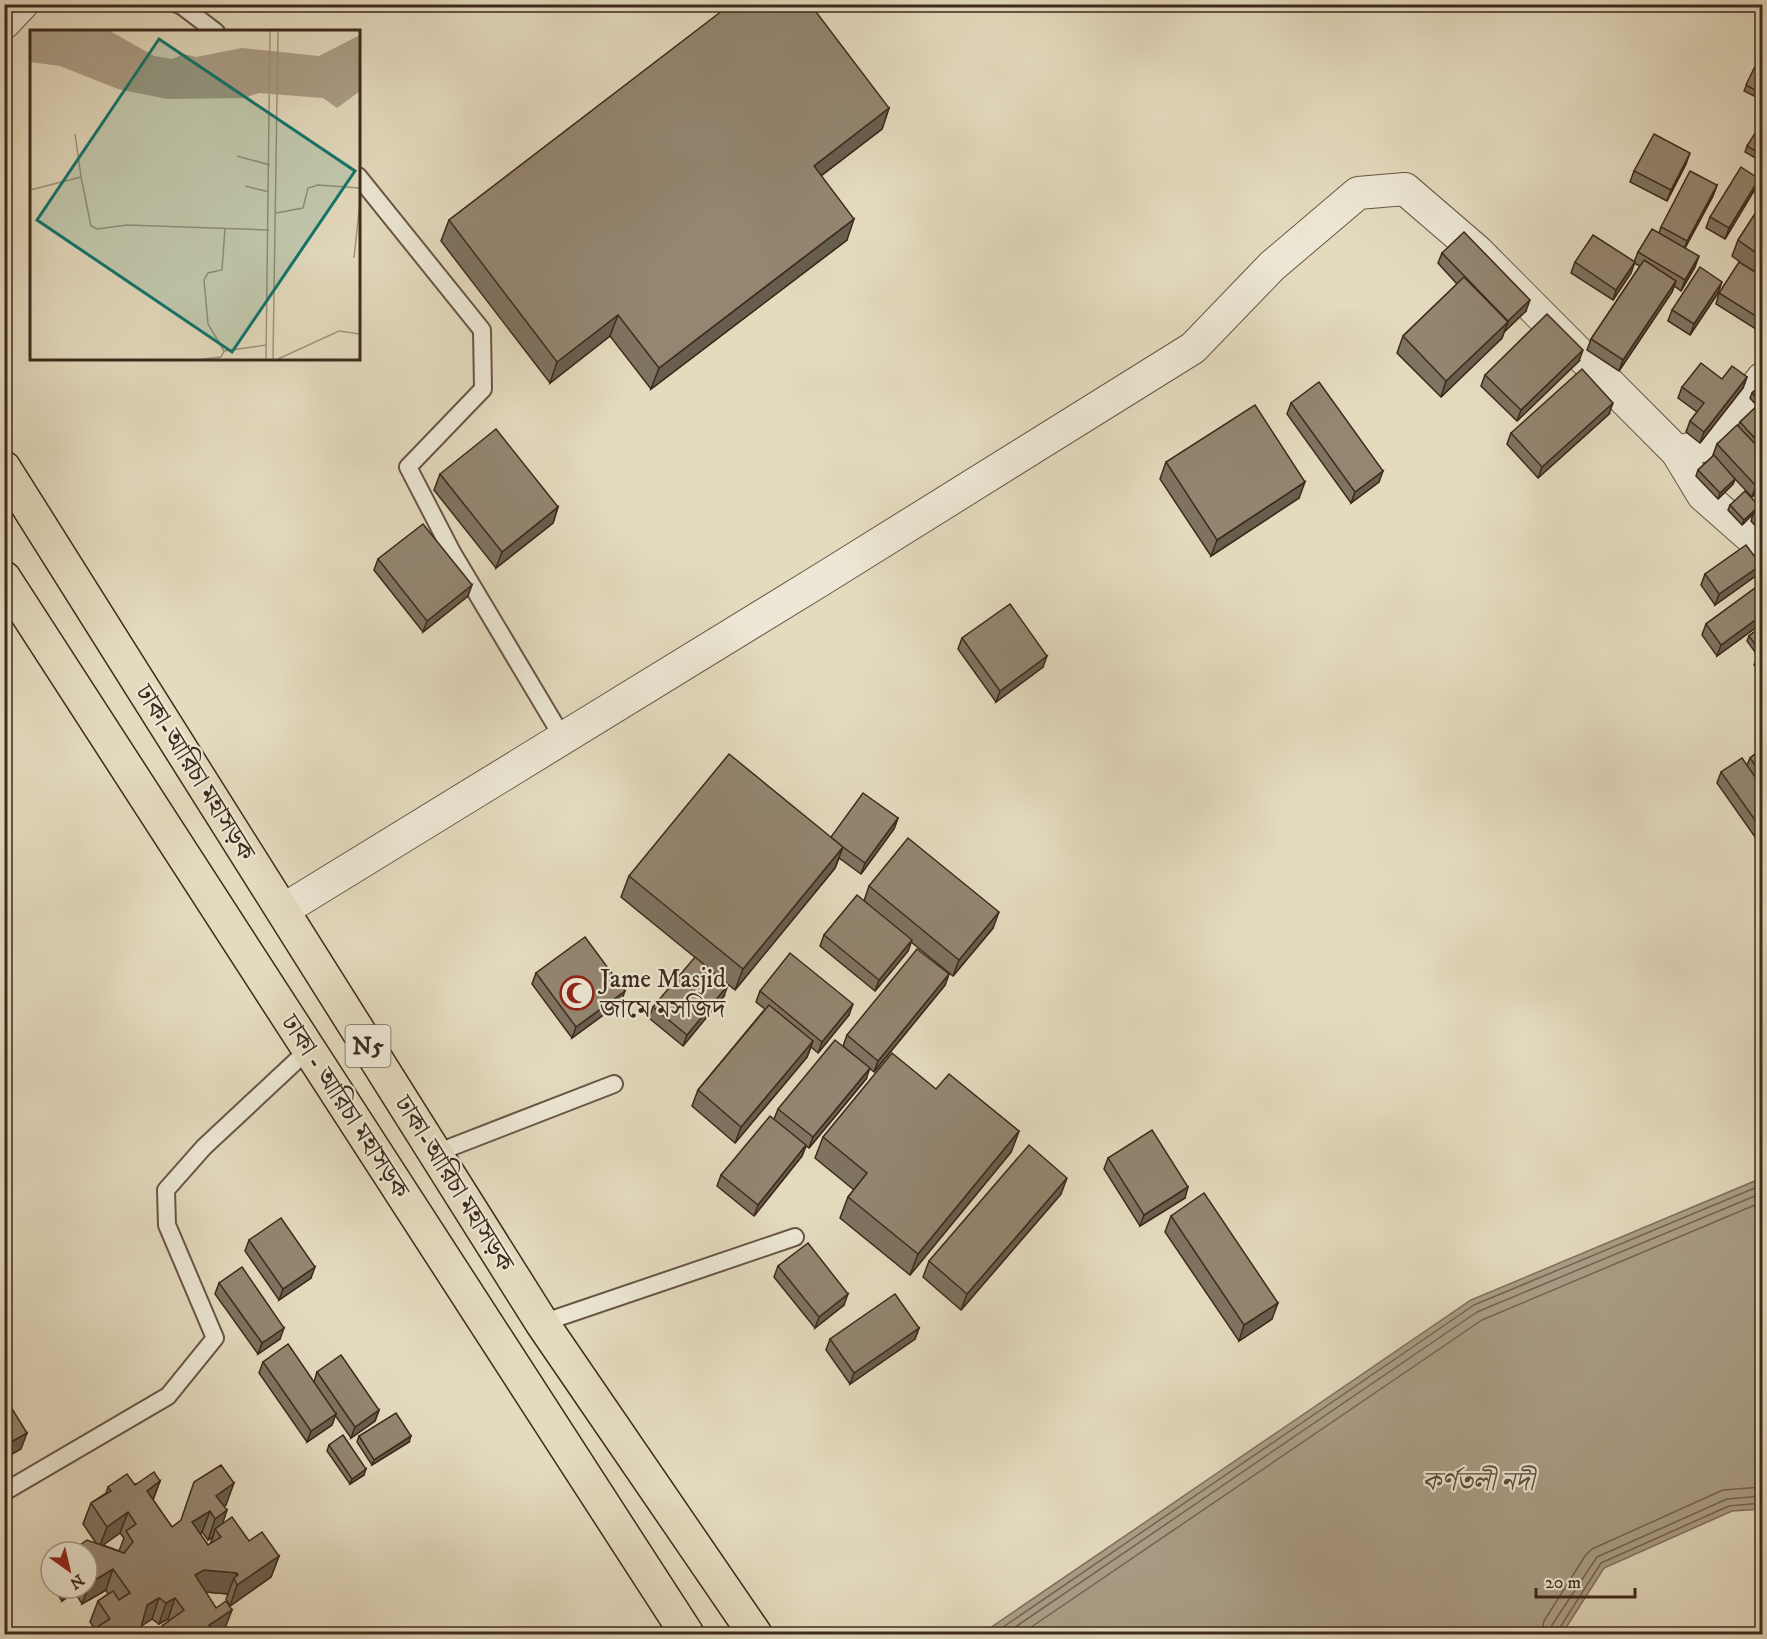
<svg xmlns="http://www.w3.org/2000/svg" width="1767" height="1639" viewBox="0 0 1767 1639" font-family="'IM FELL DW Pica','Noto Serif Bengali',serif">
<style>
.water{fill:#ab9f88;stroke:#7f705d;stroke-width:1.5}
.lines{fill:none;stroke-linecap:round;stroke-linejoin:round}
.shore{stroke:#746452;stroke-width:1.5}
.lane-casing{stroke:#675645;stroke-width:20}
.street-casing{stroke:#675645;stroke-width:34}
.highway-casing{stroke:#3d2a1c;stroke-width:36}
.lane{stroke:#ede8d5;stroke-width:16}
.street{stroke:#ede8d5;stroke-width:32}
.highway{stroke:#e4dbbf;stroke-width:33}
.wall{fill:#7f7361;stroke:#3d2a1c;stroke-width:1.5;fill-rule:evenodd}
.shaded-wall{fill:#685e4f;stroke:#3d2a1c;stroke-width:1.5}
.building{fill:#948671;stroke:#3d2a1c;stroke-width:1.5}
.labels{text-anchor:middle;stroke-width:4.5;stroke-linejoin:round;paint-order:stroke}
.shield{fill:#ede8d5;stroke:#726354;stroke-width:1.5}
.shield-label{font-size:24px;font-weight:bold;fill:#3d2a1c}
.street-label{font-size:26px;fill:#3d2a1c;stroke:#ede8d5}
.poi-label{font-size:26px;fill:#3d2a1c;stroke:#ede8d5;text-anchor:start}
.water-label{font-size:27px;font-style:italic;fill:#5e4d3c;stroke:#ede8d5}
.inset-road{fill:none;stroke:#a1947e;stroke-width:1.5}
.view{fill:#0f766e;fill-opacity:0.15;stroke:#0f766e;stroke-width:3}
.inset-edge{fill:none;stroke:#3d2a1c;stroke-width:3}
</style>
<rect width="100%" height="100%" fill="#e4dbbf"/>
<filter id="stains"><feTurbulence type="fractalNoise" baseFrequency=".00333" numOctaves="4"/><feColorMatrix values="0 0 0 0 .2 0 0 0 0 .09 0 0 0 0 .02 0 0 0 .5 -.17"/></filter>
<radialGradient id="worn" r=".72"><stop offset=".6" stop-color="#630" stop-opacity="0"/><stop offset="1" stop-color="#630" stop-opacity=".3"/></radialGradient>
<polygon class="water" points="1762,1178 1762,1509 1732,1511 1604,1568 1562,1634 986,1634 990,1628 1471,1300"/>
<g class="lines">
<g class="shore">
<polyline points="993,1634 1474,1305 1762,1185"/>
<polyline points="1005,1634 1477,1312 1762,1193"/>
<polyline points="1021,1634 1482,1320 1762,1202"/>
<polyline points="1541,1634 1544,1621 1585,1556 1592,1549 1723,1490 1762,1487"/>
<polyline points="1550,1634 1552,1625 1597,1557 1727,1499 1762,1496"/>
<polyline points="1558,1634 1559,1629 1601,1563 1729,1506 1762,1503"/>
</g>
<defs>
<g id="lane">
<polyline points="177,4 182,6 216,32"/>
<polyline points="358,176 482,330 483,389 408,467 452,552 563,738"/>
<polyline points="436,1153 614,1084"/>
<polyline points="542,1323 795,1237"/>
<polyline points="4,1492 168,1396 215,1338 167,1225 166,1190 204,1147 309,1049"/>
</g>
<g id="street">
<polyline points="4,23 22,4"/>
<polyline points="1677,452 1703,495 1762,547"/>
<polyline points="283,910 819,581 1193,348 1272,266 1358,193 1405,189 1477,251 1677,452 1714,443 1762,379"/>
</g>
<g id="highway">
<polyline points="4,468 542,1323 755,1634"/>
<polyline points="4,578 687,1634"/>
</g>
</defs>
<use href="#lane" class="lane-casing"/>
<use href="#street" class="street-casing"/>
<use href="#highway" class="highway-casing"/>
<use href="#lane" class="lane"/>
<use href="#street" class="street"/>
<use href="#highway" class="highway"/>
</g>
<g class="wall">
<polygon points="1762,52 1762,100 1744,91"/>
<polygon points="889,108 882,129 821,176 847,240 651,389 610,336 550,383 441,241 449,220"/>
<polygon points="1762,122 1762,162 1745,152 1747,146 1759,131"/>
<polygon points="1686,164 1667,201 1630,182 1634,171"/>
<polygon points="1717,185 1713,196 1685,248 1695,267 1681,291 1674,286 1672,292 1619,371 1587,350 1591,339 1640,266 1634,263 1631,273 1613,300 1571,273 1575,262 1634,262 1638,252 1659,233 1661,227"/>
<polygon points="1755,189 1725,239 1706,228 1710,217"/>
<polygon points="1762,203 1762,333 1716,304 1719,293 1740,262 1732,256 1738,240"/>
<polygon points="1442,253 1526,311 1504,332 1502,338 1441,397 1397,353 1403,336 1457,284 1438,263"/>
<polygon points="1718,293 1690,335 1668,321 1672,310"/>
<polygon points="1579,361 1517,421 1481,386 1485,375"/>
<polygon points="1747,377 1743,388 1700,443 1686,432 1690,421 1697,412 1678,398 1682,387 1722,379"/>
<polygon points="1762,384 1762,488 1752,497 1735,479 1733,484 1718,499 1696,476 1698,470 1713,456 1713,455 1717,444 1738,426 1740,422 1757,406 1750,398 1752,393"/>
<polygon points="1291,403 1379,482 1351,503 1287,414"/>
<polygon points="1609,414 1538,478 1507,444 1511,433"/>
<polygon points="1166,462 1299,498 1211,556 1160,479"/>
<polygon points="440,474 558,507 553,523 496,568 434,490"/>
<polygon points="1762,503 1762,533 1751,521 1753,514 1742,525 1728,510 1730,505 1758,507"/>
<polygon points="378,559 468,596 423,632 374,570"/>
<polygon points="1705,574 1757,575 1715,605 1701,585"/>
<polygon points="1762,583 1762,623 1717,656 1702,635 1706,624"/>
<polygon points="1762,626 1762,676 1754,665 1758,656 1747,641 1749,636"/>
<polygon points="962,638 1043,667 996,702 958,649"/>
<polygon points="1762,749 1762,847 1717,783 1721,772 1747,765 1750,758"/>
<polygon points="898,818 894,829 861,874 839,858 835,868 735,990 621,897 629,876 831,837"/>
<polygon points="869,886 993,928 953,976 911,942 908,951 875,991 820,946 824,935 864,901"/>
<polygon points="536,973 621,1002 572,1038 532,984"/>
<polygon points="949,974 945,985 874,1072 843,1046 847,1035"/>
<polygon points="760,991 849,1015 818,1053 811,1047 807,1057 735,1143 692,1106 698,1090 765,1009 756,1002"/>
<polygon points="724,996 683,1046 649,1018 653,1007"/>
<polygon points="866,1079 809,1148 806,1146 802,1156 754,1216 717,1186 721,1175 774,1119 778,1109"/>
<polygon points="936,1089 1019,1131 1011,1152 910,1275 840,1218 848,1197 854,1190 815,1158 823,1137"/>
<polygon points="1108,1158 1185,1198 1140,1226 1104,1169"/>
<polygon points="1061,1194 961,1310 923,1277 929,1261"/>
<polygon points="1171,1216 1272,1319 1239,1341 1165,1232"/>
<polygon points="249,1240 311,1278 279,1300 245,1251"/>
<polygon points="778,1266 844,1305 815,1328 774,1277"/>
<polygon points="219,1283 280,1339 258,1354 215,1294"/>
<polygon points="919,1328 915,1339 850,1384 826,1350 830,1339"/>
<polygon points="263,1362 314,1382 317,1372 379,1410 375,1421 351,1438 335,1415 332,1425 307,1442 259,1373"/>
<polygon points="359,1436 409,1442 372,1465 357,1442"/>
<polygon points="329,1445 364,1475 350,1484 327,1451"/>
<path d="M160,1481L153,1500L172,1527L226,1505L224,1506L222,1524L249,1541L279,1556L271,1577L230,1606L224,1631L219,1635H159L162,1626L169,1621L168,1619L159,1624L152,1619L142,1625L139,1635H92L95,1629L90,1622L98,1601L108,1594L106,1590L82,1604L75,1592L62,1601L53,1588H87V1552L96,1543L83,1524L91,1503L106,1493L108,1487ZM202,1532L208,1540L213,1537L210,1544L208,1545L200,1534ZM120,1533L124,1538L119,1551L103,1545ZM205,1592L228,1594L226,1599L230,1606L216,1608Z"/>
</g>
<g class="shaded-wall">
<polygon points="889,108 882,129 806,187 814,166"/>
<polygon points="1690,153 1686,164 1667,201 1671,190"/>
<polygon points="1759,179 1755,189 1725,239 1729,228"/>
<polygon points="1717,185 1713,196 1683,252 1687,241"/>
<polygon points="854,219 847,240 651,389 659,368"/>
<polygon points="1699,256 1695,267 1681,291 1685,280"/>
<polygon points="1635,262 1631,273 1613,300 1616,290"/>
<polygon points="1676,281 1672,292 1619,371 1623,360"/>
<polygon points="1722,282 1718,293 1690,335 1694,324"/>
<polygon points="1530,300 1526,311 1504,332 1508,321"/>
<polygon points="618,315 610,336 550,383 557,362"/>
<polygon points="1508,322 1502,338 1441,397 1446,381"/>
<polygon points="1583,350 1579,361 1517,421 1521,410"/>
<polygon points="1747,377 1743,388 1700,443 1704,432"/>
<polygon points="1613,403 1609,414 1538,478 1542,467"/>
<polygon points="1383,471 1379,482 1351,503 1355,492"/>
<polygon points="1735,479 1733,484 1718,499 1720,493"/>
<polygon points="1762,480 1762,488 1752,497 1756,486"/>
<polygon points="1305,482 1299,498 1211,556 1217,540"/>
<polygon points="1759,506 1755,510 1753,514 1742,525 1744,520"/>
<polygon points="558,507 553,523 496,568 502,552"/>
<polygon points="1761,565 1757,575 1715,605 1719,594"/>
<polygon points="472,585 468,596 423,632 427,621"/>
<polygon points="1762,615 1762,623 1717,656 1721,645"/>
<polygon points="1047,656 1043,667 996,702 1000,691"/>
<polygon points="898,818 894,829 861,874 865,863"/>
<polygon points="843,847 835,868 735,990 743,969"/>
<polygon points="999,912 993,928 953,976 959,960"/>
<polygon points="912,940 908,951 875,991 879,980"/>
<polygon points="949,974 945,985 874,1072 878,1061"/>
<polygon points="728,985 724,996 683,1046 687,1035"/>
<polygon points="625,991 621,1002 572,1038 576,1027"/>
<polygon points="853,1004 849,1015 818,1053 822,1042"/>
<polygon points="813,1041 807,1057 735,1143 741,1127"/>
<polygon points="870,1068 866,1079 809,1148 813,1137"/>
<polygon points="1019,1131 1011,1152 910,1275 918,1254"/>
<polygon points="806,1145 802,1156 754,1216 758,1205"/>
<polygon points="1067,1178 1061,1194 961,1310 967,1294"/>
<polygon points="1188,1187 1185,1198 1140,1226 1144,1215"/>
<polygon points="315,1267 311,1278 279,1300 283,1289"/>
<polygon points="848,1294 844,1305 815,1328 819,1317"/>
<polygon points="1278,1303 1272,1319 1239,1341 1244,1325"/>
<polygon points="284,1328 280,1339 258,1354 262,1343"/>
<polygon points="919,1328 915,1339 850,1384 854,1373"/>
<polygon points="379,1410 375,1421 351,1438 355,1427"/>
<polygon points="336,1414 332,1425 307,1442 311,1431"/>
<polygon points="27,1433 21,1449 4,1459 4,1446"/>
<polygon points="411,1436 409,1442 372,1465 374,1460"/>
<polygon points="366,1469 364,1475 350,1484 352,1479"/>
<polygon points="160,1481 152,1502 147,1491"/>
<polygon points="234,1483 226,1505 212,1514 216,1496"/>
<polygon points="227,1510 220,1532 215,1529 213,1537 208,1540 215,1519"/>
<polygon points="210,1511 202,1532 184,1543 192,1522"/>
<polygon points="128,1512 120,1533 99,1548 107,1527"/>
<polygon points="279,1556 271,1577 230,1606 237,1585"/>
<polygon points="113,1569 106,1590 82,1604 90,1583"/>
<polygon points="204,1570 237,1573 235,1580 234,1578 228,1594 196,1591 195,1575"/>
<polygon points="67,1588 76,1588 75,1592 62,1601"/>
<polygon points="159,1598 152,1619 140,1627 147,1605"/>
<polygon points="175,1598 168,1619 159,1624 166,1603"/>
<polygon points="232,1610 224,1631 219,1635 204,1635 209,1625"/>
</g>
<g class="building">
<polygon points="731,4 810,4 889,108 814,166 854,219 659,368 618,315 557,362 449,220"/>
<polygon points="1762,52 1762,94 1746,85"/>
<polygon points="1757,130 1762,133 1762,155 1747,146"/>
<polygon points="1654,134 1690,153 1671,190 1634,171"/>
<polygon points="1741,167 1759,179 1729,228 1710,217"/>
<polygon points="1690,171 1717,185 1687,241 1661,227"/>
<polygon points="1762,203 1762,257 1738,240"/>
<polygon points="1652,229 1699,256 1685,280 1638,252"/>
<polygon points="1464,232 1530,300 1508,321 1442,253"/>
<polygon points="1593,235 1635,262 1616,290 1575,262"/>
<polygon points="1644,260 1676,281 1623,360 1591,339"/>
<polygon points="1739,262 1762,276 1762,320 1719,293"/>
<polygon points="1700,267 1722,282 1694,324 1672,310"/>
<polygon points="1464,277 1508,322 1446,381 1403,336"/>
<polygon points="1547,314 1583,350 1521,410 1485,375"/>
<polygon points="1701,363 1722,379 1732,366 1747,377 1704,432 1690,421 1704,403 1682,387"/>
<polygon points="1582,369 1613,403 1542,467 1511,433"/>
<polygon points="1319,382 1383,471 1355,492 1291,403"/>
<polygon points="1762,384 1762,404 1752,393"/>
<polygon points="1760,403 1762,405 1762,446 1740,422"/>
<polygon points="1255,405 1305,482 1217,540 1166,462"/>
<polygon points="1737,425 1762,451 1762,480 1756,486 1717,444"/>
<polygon points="496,429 558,507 502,552 440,474"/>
<polygon points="1714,455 1735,479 1720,493 1698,470"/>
<polygon points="1745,491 1759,506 1744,520 1730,505"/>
<polygon points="1762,503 1762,518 1755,510"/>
<polygon points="423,524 472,585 427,621 378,559"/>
<polygon points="1746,545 1761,565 1719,594 1705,574"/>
<polygon points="1762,583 1762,615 1721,645 1706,624"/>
<polygon points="1010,604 1047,656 1000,691 962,638"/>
<polygon points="1762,626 1762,649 1760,651 1749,636"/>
<polygon points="1762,651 1762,660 1758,654"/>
<polygon points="1762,749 1762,775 1750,758"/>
<polygon points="729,754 843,847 743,969 629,876"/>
<polygon points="1742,758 1762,787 1762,830 1721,772"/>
<polygon points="863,793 898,818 865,863 843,847 831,837"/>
<polygon points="908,838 999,912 959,960 869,886"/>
<polygon points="857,895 912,940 879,980 824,935"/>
<polygon points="585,937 625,991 576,1027 536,973"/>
<polygon points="917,949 949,974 878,1061 847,1035"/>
<polygon points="790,953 853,1004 822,1042 760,991"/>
<polygon points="695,957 728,985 687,1035 653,1007"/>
<polygon points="769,1005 813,1041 741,1127 698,1090"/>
<polygon points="835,1040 870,1068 813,1137 778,1109"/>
<polygon points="892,1053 936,1089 949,1074 1019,1131 918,1254 848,1197 867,1173 823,1137"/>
<polygon points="770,1116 806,1145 758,1205 721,1175"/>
<polygon points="1152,1130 1188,1187 1144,1215 1108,1158"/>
<polygon points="1029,1145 1067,1178 967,1294 929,1261"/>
<polygon points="1204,1193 1278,1303 1244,1325 1171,1216"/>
<polygon points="281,1218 315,1267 283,1289 249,1240"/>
<polygon points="808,1243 848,1294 819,1317 778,1266"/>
<polygon points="242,1267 284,1328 262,1343 219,1283"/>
<polygon points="895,1294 919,1328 854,1373 830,1339"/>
<polygon points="288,1344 336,1414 311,1431 263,1362"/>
<polygon points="341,1355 379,1410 355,1427 317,1372"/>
<polygon points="4,1396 27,1433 4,1446"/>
<polygon points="396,1413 411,1436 374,1460 359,1436"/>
<polygon points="343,1435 366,1469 352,1479 329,1445"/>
<polygon points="221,1465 234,1483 216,1496 227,1510 215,1519 210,1511 192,1522 208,1545 221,1537 215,1529 232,1517 249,1541 262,1532 279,1556 237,1585 234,1578 238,1575 237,1573 204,1570 195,1575 216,1608 226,1601 232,1610 209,1625 212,1628 204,1635 193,1635 190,1631 184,1635 168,1635 162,1626 184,1610 175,1598 166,1603 159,1598 147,1605 139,1635 98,1635 94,1629 110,1619 98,1601 113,1591 119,1600 130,1593 113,1569 90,1583 87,1578 87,1552 70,1552 87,1540 124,1553 133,1542 126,1531 136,1524 128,1512 107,1527 91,1503 111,1491 108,1487 127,1474 135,1485 154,1472 160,1481 147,1491 172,1527 181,1520 194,1482"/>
</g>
<defs>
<symbol id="mosque-ring" viewBox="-11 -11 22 22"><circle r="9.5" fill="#ede8d5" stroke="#8f2418" stroke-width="1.5"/><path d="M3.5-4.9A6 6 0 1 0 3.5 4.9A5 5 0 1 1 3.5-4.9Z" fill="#8f2418"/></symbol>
</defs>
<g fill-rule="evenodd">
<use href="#mosque-ring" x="558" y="974" width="38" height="38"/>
</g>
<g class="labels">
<rect class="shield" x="345.5" y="1025" width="45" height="42" rx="4.5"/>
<g class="shield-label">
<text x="368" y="1054">N5</text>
</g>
<g class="street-label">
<text transform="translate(196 772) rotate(58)" y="9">ঢাকা-আরিচা মহাসড়ক</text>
<text transform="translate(346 1106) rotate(57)" y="9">ঢাকা - আরিচা মহাসড়ক</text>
<text transform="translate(455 1183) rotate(58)" y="9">ঢাকা-আরিচা মহাসড়ক</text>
</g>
<g class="poi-label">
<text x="600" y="987">Jame Masjid<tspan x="600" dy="30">জামে মসজিদ</tspan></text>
</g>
<g class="water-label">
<text x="1478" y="1490">কর্ণতলী নদী</text>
</g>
</g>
<g transform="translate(30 30)">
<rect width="330" height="330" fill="#e4dbbf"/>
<path d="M0,1H80L124,26L142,29L154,24L166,27L212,18L289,26L330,5V61L307,78L293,68L229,63L214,68L137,69L88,59L30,36L0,32Z" fill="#ab9f88"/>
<path class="inset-road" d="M45,104L51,147M207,126L240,135M215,156L239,162M0,160L51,147L61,196L67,199L97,195L239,200M246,183L273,178L278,158L288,155L330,158M324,228L330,172M194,321L178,294L174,250L178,243L192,240L195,198M174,329L191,327L194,321L236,315M236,329L240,1M243,329L248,1M248,329L309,301L330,304"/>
<path class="view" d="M129,9L325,141L202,322L7,190Z"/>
<rect width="330" height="330" class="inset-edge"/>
</g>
<rect width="1767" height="1639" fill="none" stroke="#e4dbbf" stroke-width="24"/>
<rect x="6" y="6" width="1755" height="1627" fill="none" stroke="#3d2a1c" stroke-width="3"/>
<rect x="12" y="12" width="1743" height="1615" fill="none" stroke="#3d2a1c" stroke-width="1.5"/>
<g transform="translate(69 1570) rotate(146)"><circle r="28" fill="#ede8d5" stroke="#a79c8b" stroke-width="1.5"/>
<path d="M0-4.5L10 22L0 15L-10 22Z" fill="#8f2418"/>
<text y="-9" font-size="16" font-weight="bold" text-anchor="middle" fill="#3d2a1c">N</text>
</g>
<path d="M1536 1588v9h99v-9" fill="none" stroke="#3d2a1c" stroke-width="3"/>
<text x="1545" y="1588" font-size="18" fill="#3d2a1c" stroke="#ede8d5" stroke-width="4.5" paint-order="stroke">20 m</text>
<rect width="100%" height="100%" filter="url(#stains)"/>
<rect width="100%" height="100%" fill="url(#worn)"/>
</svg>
